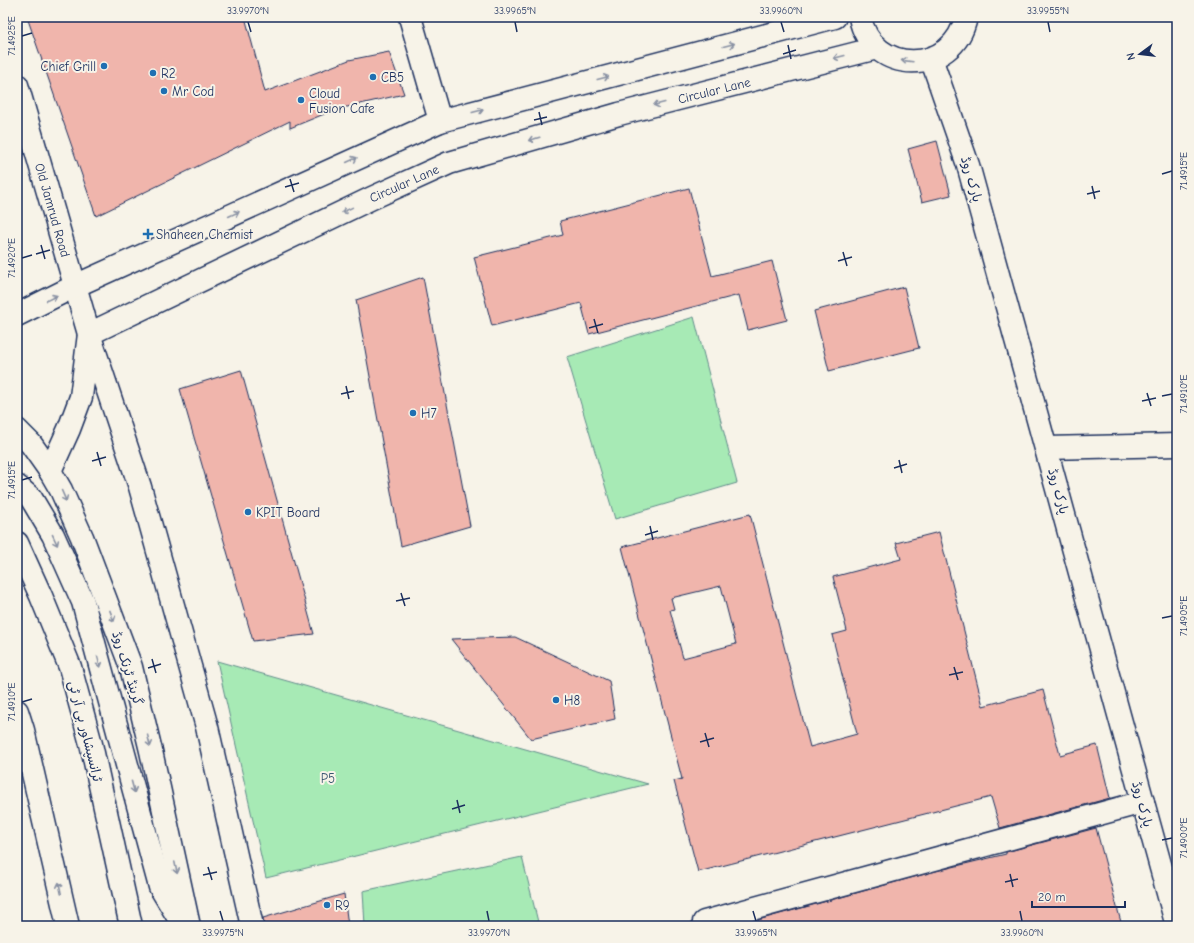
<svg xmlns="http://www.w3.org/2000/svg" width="1194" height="943" viewBox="0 0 1194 943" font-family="'Comic Neue','Playpen Sans Arabic',sans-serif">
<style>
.green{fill:#a7eab5;stroke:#618c8a}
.building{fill:#f0b5ac;stroke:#1b2f5e;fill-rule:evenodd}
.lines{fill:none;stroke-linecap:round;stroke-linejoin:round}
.minor-casing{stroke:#1b2f5e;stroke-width:25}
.highway-casing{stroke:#1b2f5e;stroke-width:25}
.minor{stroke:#f7f3e8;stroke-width:22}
.highway{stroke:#f7f3e8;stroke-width:22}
.oneway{stroke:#8991a3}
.ticks{fill:none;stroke:#1b2f5e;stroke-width:1.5}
.poi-dot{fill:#1f6fb2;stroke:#f7f3e8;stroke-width:1.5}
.labels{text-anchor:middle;stroke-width:4;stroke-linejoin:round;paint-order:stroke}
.poi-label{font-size:13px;fill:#1b2f5e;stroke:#f7f3e8;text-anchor:start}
.street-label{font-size:13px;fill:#1b2f5e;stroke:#f7f3e8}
.park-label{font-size:13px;fill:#37546f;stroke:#f7f3e8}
.neatline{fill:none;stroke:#1b2f5e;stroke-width:1.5}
.ticks-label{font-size:10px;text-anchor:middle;fill:#1b2f5e}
</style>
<rect width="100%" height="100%" fill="#f7f3e8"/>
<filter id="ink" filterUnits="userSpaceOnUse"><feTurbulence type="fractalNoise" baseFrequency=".025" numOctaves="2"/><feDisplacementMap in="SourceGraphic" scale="8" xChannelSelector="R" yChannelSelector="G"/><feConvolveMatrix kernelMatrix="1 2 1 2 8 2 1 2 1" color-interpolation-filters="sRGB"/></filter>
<g filter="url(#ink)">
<g class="green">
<polygon points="694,317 737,483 615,519 567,357"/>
<polygon points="217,661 648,784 266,878"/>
<polygon points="522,857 539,926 365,926 363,891"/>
</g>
<g class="building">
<polygon points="27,17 245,17 265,92 349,60 389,52 404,94 334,110 290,128 290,121 96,216"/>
<polygon points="937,141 951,195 922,202 908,149"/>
<polygon points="689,188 712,276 772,261 787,320 748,330 739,295 589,334 581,303 492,326 474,257 563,235 560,221"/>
<polygon points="423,277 470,526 401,546 356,300"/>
<polygon points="904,287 919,348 829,371 814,311"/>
<polygon points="241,370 314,634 253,641 180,389"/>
<path d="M750,514L810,747L857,734L832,635L847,631L833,577L901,559L896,543L939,532L983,706L1043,690L1060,755L1097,745L1110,798L1000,828L991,797L698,872L674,781L682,779L622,547ZM721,586L736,644L683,658L670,610L674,609L671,598Z"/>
<polygon points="515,637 609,681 615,719 531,739 451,639"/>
<polygon points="1096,828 1122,926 758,926 758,920 936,871 1006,854 1006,852"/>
<polygon points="344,894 348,926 264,926 263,918"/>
</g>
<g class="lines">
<defs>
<g id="minor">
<polyline points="410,17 440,121"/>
<path d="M860,17C871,76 954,76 966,17"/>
<polyline points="931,58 968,165 1177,926"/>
<polyline points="17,85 89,334 140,487 207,727 252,926"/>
<polyline points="17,315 75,286 440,121 835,17"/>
<polyline points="1047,448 1177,445"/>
<polyline points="50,471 69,429 81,397 89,334 372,198 449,163 619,114 877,48"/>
<polyline points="17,543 41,596 70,667 91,744 131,926"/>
<polyline points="704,922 1143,802"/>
</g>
<g id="highway">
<polyline points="17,430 31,444 50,471 61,490 82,537 131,667 151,751 189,926"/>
<polyline points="17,486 31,498 53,535 83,602 160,887 183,925"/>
<polyline points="17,711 23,730 68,926"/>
</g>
</defs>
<use href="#minor" class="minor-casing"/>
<use href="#highway" class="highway-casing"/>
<use href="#minor" class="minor"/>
<use href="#highway" class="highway"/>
</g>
<defs><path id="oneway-shaft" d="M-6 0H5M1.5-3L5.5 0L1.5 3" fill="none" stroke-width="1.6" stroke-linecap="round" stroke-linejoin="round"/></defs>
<g class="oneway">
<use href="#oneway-shaft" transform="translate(729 45) rotate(-15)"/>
<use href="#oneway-shaft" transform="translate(839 57) rotate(166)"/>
<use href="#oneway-shaft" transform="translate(907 61) rotate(-173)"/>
<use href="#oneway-shaft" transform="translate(603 78) rotate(-15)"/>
<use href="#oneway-shaft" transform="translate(659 104) rotate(166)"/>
<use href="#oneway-shaft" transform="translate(478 111) rotate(-15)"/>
<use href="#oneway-shaft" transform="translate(534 139) rotate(164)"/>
<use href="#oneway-shaft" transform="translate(352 160) rotate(-25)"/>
<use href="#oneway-shaft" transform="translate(347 210) rotate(154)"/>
<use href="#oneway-shaft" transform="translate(234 214) rotate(-25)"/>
<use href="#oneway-shaft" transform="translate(52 298) rotate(-26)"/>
<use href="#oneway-shaft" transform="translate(64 496) rotate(66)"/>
<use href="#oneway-shaft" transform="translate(55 540) rotate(65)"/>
<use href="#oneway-shaft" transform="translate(112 616) rotate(69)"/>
<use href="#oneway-shaft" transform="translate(99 662) rotate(75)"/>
<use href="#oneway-shaft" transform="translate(149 741) rotate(76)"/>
<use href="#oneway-shaft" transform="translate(133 787) rotate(75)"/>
<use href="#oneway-shaft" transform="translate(176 868) rotate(78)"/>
<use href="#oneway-shaft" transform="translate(60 888) rotate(-102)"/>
</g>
</g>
<path class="ticks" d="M248,22L251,32M515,22L517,32M781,22L784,32M1048,22L1050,32M22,36L32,33M788,45L791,59M783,54L796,50M539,112L542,125M534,120L547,117M1162,174L1172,171M290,179L294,192M1092,186L1095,199M285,187L299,183M1087,194L1100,191M41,245L45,259M843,252L847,266M36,254L50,250M22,258L32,255M838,261L852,257M594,319L598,333M589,328L603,324M346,386L349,399M1147,393L1151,406M341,394L354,391M1162,396L1172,394M1142,401L1156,398M97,452L101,466M899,460L902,473M92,461L106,457M894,468L907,464M22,480L32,477M650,526L653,540M645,535L658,531M401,593L405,606M396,601L410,598M1162,618L1172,616M152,659L156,673M954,667L958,680M148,668L161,664M949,675L963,672M22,702L32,699M705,733L709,747M700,742L714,738M457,800L460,813M452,809L465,805M1162,840L1172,838M208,867L212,880M1010,874L1013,887M203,875L217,872M1005,882L1018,879M220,911L223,921M487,911L489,921M753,911L756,921M1020,911L1022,921"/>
<g class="poi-dot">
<circle cx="104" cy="66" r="4"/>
<circle cx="153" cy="73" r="4"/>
<circle cx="373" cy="77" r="4"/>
<circle cx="164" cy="91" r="4"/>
<circle cx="301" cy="100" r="4"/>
<path d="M146 228h4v4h4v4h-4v4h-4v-4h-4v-4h4z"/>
<circle cx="413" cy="413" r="4"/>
<circle cx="248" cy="512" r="4"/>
<circle cx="556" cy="700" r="4"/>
<circle cx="327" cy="905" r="4"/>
</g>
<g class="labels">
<g class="poi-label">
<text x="96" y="71" text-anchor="end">Chief Grill</text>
<text x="161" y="78">R2</text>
<text x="381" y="82">CB5</text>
<text x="172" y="96">Mr Cod</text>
<text x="309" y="98">Cloud<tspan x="309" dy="15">Fusion Cafe</tspan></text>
<text x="156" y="239">Shaheen Chemist</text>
<text x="421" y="418">H7</text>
<text x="256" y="517">KPIT Board</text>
<text x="564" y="705">H8</text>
<text x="335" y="910">R9</text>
</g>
<g class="street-label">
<text transform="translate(714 90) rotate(-14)" y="5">Circular Lane</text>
<text transform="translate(972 179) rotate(74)" y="5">پارک روڈ</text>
<text transform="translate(404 183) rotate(-24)" y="5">Circular Lane</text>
<text transform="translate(53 210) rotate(74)" y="5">Old Jamrud Road</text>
<text transform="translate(1059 491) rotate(75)" y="5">پارک روڈ</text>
<text transform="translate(128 668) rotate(73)" y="5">گرینڈ ٹرنک روڈ</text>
<text transform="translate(86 731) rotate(76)" y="5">ٹرانسپشاور بی آر ٹی</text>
<text transform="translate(1143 804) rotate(75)" y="5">پارک روڈ</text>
</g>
<g class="park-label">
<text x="328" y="783">P5</text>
</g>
</g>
<rect width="1194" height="943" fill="none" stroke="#f7f3e8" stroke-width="44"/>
<g transform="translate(1140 54) rotate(255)" stroke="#f7f3e8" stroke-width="3" paint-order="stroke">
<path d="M0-3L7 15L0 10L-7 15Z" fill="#1b2f5e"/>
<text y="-6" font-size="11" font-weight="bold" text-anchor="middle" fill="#1b2f5e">N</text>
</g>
<path d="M1032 901v6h93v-6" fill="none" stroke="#1b2f5e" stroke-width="2"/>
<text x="1038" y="901" font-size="12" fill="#1b2f5e" stroke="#f7f3e8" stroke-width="3" paint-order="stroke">20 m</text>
<rect x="22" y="22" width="1150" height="899" class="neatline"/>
<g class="ticks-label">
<text x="248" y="14">33.9970°N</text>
<text x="515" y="14">33.9965°N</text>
<text x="781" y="14">33.9960°N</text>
<text x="1048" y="14">33.9955°N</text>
<text transform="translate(11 36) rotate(-90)" y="4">71.4925°E</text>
<text transform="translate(1183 171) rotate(-90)" y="4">71.4915°E</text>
<text transform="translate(11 258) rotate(-90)" y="4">71.4920°E</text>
<text transform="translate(1183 394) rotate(-90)" y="4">71.4910°E</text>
<text transform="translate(11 480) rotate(-90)" y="4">71.4915°E</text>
<text transform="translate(1183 616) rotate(-90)" y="4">71.4905°E</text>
<text transform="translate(11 702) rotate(-90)" y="4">71.4910°E</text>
<text transform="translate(1183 838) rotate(-90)" y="4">71.4900°E</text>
<text x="223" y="936">33.9975°N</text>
<text x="489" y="936">33.9970°N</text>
<text x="756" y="936">33.9965°N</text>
<text x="1022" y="936">33.9960°N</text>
</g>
</svg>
